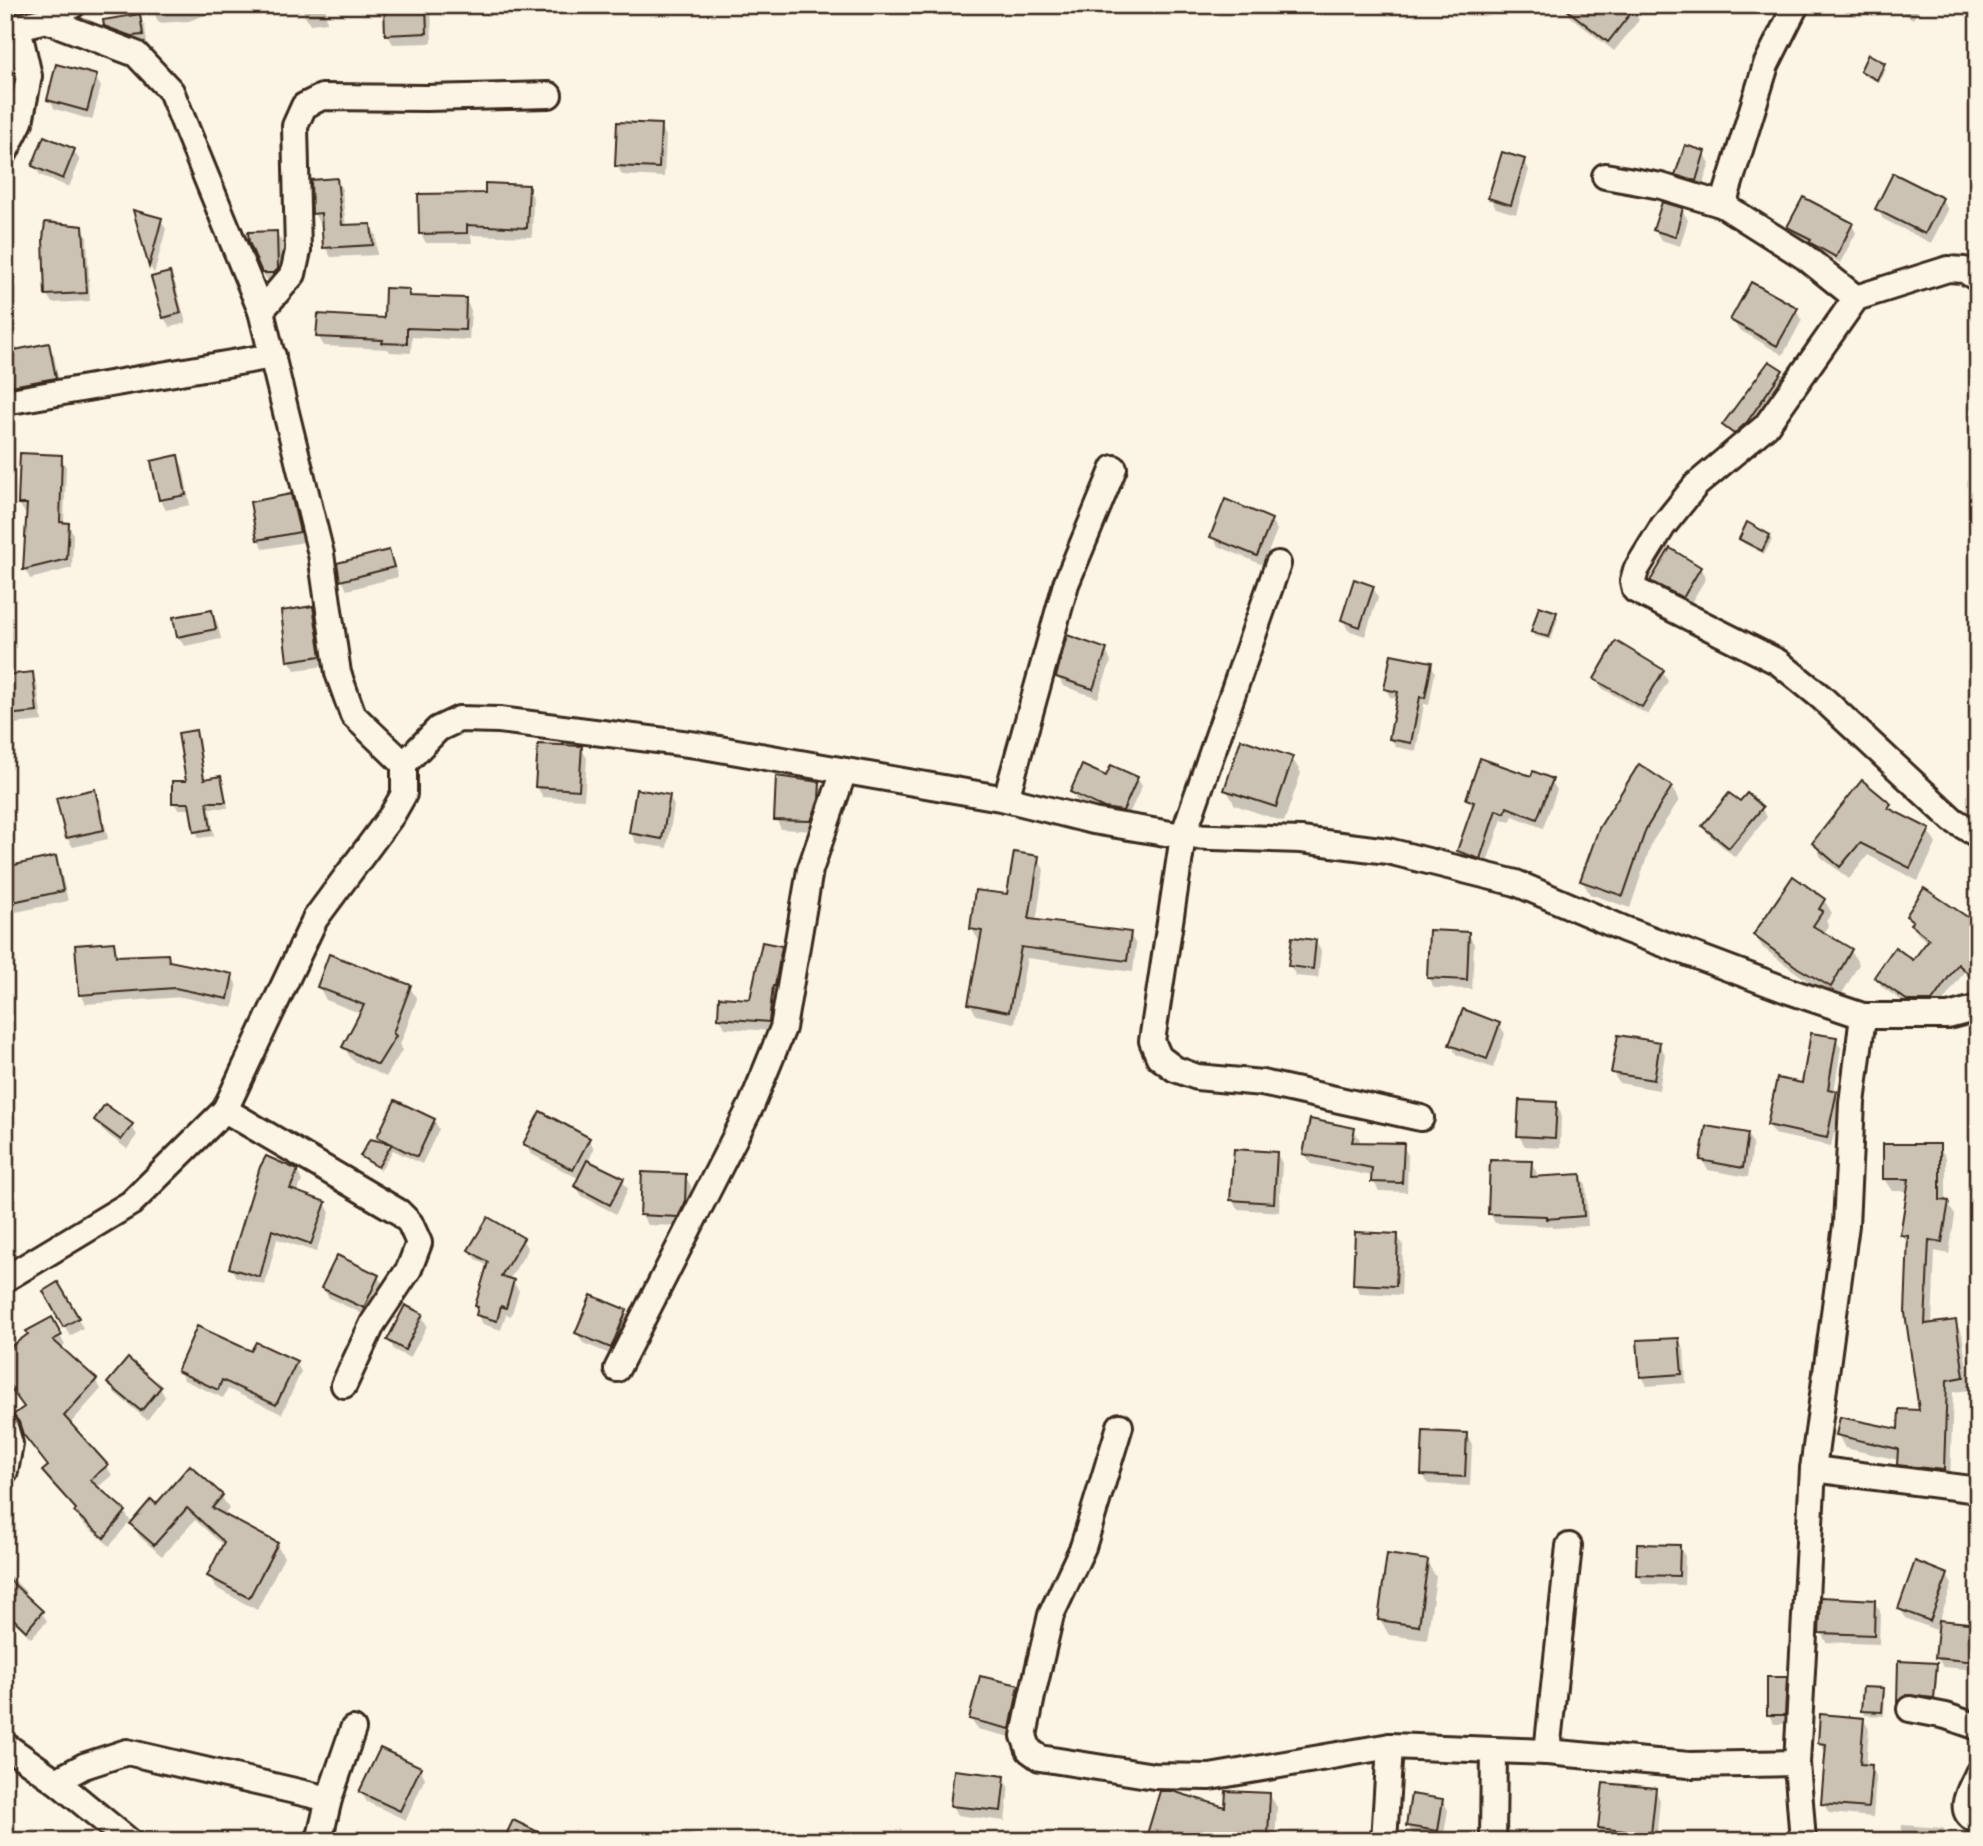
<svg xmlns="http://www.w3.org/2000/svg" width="1983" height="1846" viewBox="0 0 1983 1846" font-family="'Playpen Sans',sans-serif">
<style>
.shadow{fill:#0003}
.building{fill:#ccc2b3;stroke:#3b2a1e;stroke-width:2}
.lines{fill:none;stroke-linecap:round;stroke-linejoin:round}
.minor-casing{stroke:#3b2a1e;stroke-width:30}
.minor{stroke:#fcf5e5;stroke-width:24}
</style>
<rect width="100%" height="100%" fill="#fcf5e5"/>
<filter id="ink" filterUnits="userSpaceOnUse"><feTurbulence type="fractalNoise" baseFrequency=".0143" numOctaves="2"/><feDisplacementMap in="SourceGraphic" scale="14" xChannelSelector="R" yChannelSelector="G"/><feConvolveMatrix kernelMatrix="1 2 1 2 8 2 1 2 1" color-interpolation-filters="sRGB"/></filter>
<g filter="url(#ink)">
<g class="shadow">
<polygon points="153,5 232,5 189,21 159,23 154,13"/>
<polygon points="303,5 325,5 327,22 310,24 304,15"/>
<polygon points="386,5 431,5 432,43 393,44 387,34"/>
<polygon points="1707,5 1727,5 1722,13"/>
<polygon points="1890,5 1920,5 1921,6 1913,19"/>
<polygon points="1565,7 1633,10 1639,20 1614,51 1571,17"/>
<polygon points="139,16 145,26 147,44 138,46 112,36 106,25"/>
<polygon points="1884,65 1886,69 1879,83 1864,75 1862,71"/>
<polygon points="95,77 101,87 92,120 55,109 49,100"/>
<polygon points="660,126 666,136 664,177 622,175 617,165"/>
<polygon points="74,151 80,161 69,187 40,175 34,165"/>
<polygon points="1704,153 1710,163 1701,190 1683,185 1677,175"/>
<polygon points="1524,160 1529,170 1516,214 1496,208 1490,198"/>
<polygon points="336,180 342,189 346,227 370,226 376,235 377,255 331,257 325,247 324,223 319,223 314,213"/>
<polygon points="528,187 533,197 532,237 471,235 472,243 426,243 421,234 486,195"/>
<polygon points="1942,200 1948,210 1931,243 1883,219 1877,209"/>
<polygon points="1682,210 1688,220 1680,246 1661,240 1655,230"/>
<polygon points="135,213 160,219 166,229 154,274 150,266"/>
<polygon points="1852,225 1856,233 1840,263 1794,235 1789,227"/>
<polygon points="82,228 87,236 90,301 52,303 47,295"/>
<polygon points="276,233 282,242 283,279 280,282 269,283 263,273"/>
<polygon points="1978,244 1978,268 1973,265 1968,256"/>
<polygon points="169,274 175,283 186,323 170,327 164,318 153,278"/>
<polygon points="408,290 413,298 465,300 471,310 469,340 412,337 411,353 390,352 388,349 324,346 318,336 385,320"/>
<polygon points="1796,310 1802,320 1783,355 1738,329 1732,320"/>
<polygon points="48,345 54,355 60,388 18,395 13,385"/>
<polygon points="1781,371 1784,376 1749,427 1737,437 1727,430 1724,425"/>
<polygon points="61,457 66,467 64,524 68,524 73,534 72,568 30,579 25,569 28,514 25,513 19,504"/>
<polygon points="177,457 183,467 190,505 166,510 160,500 153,462"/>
<polygon points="290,496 296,506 304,542 264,549 258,539"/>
<polygon points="1271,520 1277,530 1263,565 1218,546 1212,536"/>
<polygon points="1769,536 1772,540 1764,554 1743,543 1741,538"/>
<polygon points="389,552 394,562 398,577 347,590 342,580"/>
<polygon points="1700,568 1706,578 1689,606 1658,591 1652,581"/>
<polygon points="1373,587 1378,597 1365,636 1348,630 1343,620"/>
<polygon points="313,608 318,618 325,666 295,670 289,660"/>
<polygon points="211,612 217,622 221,639 184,646 178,636"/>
<polygon points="1556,614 1558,618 1551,640 1535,636 1533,631"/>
<polygon points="1106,651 1111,661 1098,698 1063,686 1058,676"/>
<polygon points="1431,664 1435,672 1429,705 1424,704 1416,751 1396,747 1391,739 1398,699 1390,697 1386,689"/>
<polygon points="1662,671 1668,681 1648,715 1602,688 1596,679"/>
<polygon points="32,674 37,684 42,721 5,725 5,677"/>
<polygon points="195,732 199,739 205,780 221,778 224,784 228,808 210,808 214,836 199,838 196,831 192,809 178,809 174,803 188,783"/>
<polygon points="581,748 587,758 584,799 543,797 537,787"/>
<polygon points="1292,758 1301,773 1284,822 1235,805 1226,789"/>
<polygon points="1137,778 1142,786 1127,818 1110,815 1076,800 1072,792"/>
<polygon points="1532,778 1551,780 1557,790 1543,828 1513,816 1510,822 1502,819 1485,868 1465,861 1459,851 1473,808 1468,799"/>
<polygon points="819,783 824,793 816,831 781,829 776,819"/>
<polygon points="1671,787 1679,800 1652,842 1630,908 1590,894 1582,881"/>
<polygon points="94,791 100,801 108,839 73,847 67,838"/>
<polygon points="669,796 674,806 667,848 636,843 631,833"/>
<polygon points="1889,805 1894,813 1928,830 1936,844 1918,881 1868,855 1849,879 1821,857 1814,843"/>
<polygon points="1761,808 1767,817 1735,857 1710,836 1704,827"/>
<polygon points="55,858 60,867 68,901 16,912 10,902"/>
<polygon points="1038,858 1044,870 1036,922 1130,934 1136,945 1133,972 1027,958 1015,1023 976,1015 970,1003 982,941 979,941 972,929 1008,896"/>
<polygon points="1824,900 1832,913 1826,921 1829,926 1823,934 1851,951 1859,964 1839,999 1808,981 1763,948 1755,935"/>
<polygon points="1908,916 1978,937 1978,986 1964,972 1937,1010 1915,1010 1882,987 1876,977 1914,962 1928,942 1918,934"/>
<polygon points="1468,934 1474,944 1472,989 1434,988 1429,978"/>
<polygon points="1315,941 1321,951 1318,978 1296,976 1290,966"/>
<polygon points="113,943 119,958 167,956 172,964 232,976 237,986 233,1008 182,997 86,1004 81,994"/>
<polygon points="781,948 786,958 774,1031 725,1028 720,1018 751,1001"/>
<polygon points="409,986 417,999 400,1045 402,1050 386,1077 352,1060 344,1047 362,1014 326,1000 319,987"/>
<polygon points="1499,1024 1505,1034 1493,1068 1457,1055 1451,1045"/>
<polygon points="1836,1039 1841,1048 1834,1092 1841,1102 1831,1146 1774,1134 1769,1125 1804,1085"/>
<polygon points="1659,1044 1665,1054 1659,1090 1619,1083 1613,1073"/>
<polygon points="1556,1104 1561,1113 1560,1148 1525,1146 1519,1136"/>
<polygon points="96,1120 131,1126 137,1135 127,1149 102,1130"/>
<polygon points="434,1120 439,1129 422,1164 393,1150 381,1170 364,1160 362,1156 383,1144 379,1137"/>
<polygon points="1354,1130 1360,1140 1359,1144 1402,1145 1408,1155 1407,1192 1379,1191 1373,1181 1373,1176 1311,1164 1305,1154"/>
<polygon points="1747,1134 1753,1144 1748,1177 1708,1170 1702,1160"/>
<polygon points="589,1139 594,1149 588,1162 622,1180 628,1189 616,1214 582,1196 576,1186 580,1179 531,1154 525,1144"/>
<polygon points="1939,1146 1946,1158 1946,1202 1955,1215 1949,1254 1935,1251 1932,1325 1955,1322 1962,1334 1970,1390 1953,1392 1950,1482 1906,1477 1899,1464 1899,1460 1845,1448 1838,1435 1900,1432 1921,1412 1910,1248 1902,1234 1909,1191 1892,1191 1884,1179"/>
<polygon points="1276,1153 1282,1163 1279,1212 1238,1209 1232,1200"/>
<polygon points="1531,1163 1537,1173 1536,1178 1580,1175 1586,1185 1588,1226 1553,1228 1552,1226 1495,1223 1490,1213"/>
<polygon points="297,1171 302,1181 297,1193 325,1203 330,1213 316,1252 277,1239 265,1285 236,1277 231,1268"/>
<polygon points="685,1176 691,1186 690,1214 683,1226 648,1225 642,1215"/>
<polygon points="5,1215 14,1249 5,1251"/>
<polygon points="1397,1235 1403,1245 1401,1295 1360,1293 1354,1283"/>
<polygon points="522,1240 528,1249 509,1280 513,1282 519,1291 511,1316 506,1314 501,1330 483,1324 477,1315 479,1310 477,1306 489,1267 476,1259 470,1250"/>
<polygon points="378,1277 384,1286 369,1317 329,1298 323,1288"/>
<polygon points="57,1284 83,1328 70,1336 45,1291"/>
<polygon points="626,1312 632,1321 617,1357 583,1343 577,1333"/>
<polygon points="422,1316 427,1326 410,1358 394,1350 389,1340"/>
<polygon points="51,1319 65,1345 60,1348 95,1380 101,1389 69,1425 106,1466 112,1475 97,1488 125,1512 130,1521 110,1546 81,1522 77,1511 49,1481 44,1472 49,1467 24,1433 25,1408"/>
<polygon points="1679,1340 1684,1349 1686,1383 1647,1386 1642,1376"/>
<polygon points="252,1354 296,1362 301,1372 282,1414 228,1389 223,1398 184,1380 179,1371"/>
<polygon points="109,1384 160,1388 165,1397 147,1420 115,1393"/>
<polygon points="1466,1435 1472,1444 1470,1486 1428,1484 1423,1474"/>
<polygon points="190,1468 222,1497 229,1509 223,1516 276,1544 284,1557 257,1610 216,1588 209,1576 224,1546 195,1520 162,1556 140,1537 132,1524 156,1506"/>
<polygon points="1679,1547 1685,1556 1684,1585 1643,1584 1638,1575"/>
<polygon points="1427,1562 1436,1577 1427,1640 1389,1635 1380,1619"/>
<polygon points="5,1571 25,1591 29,1600 42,1613 47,1621 31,1638 5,1613"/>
<polygon points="1947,1575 1952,1585 1936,1630 1905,1618 1900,1608"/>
<polygon points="1874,1602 1880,1611 1879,1644 1826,1642 1821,1632"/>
<polygon points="1978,1626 1978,1670 1943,1667 1937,1657"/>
<polygon points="1900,1663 1936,1665 1938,1669 1935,1702 1900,1706 1899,1703"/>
<polygon points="1786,1679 1791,1689 1789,1724 1774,1724 1768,1714"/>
<polygon points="1018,1687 1024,1697 1015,1738 977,1729 971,1719"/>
<polygon points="1883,1690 1885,1694 1884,1716 1865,1715 1863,1711"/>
<polygon points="1863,1719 1869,1729 1866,1767 1871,1767 1876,1777 1873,1817 1829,1813 1823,1803 1825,1752 1820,1742"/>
<polygon points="420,1768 425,1778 406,1820 367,1802 361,1792"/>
<polygon points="1004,1777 1009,1787 1005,1821 957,1815 952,1805"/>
<polygon points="1604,1785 1655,1790 1660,1800 1656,1841 1610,1838 1611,1841 1598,1841"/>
<polygon points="1269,1794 1277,1807 1275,1841 1147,1841"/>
<polygon points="1442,1800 1448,1810 1443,1840 1414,1836 1408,1826"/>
<polygon points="1902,1825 1943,1828 1949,1841 1901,1841"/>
<polygon points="1087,1834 1120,1841 1086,1841"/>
</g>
<g class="building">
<polygon points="384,5 426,5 427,33 385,35"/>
<polygon points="1561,5 1637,5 1608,42"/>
<polygon points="140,14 143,35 131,36 104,26 103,20"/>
<polygon points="1868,54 1885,63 1877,80 1860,71"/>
<polygon points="56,64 97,75 87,111 47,100"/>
<polygon points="617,122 661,124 659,168 615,166"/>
<polygon points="44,136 75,149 63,179 32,166"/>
<polygon points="1685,145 1705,151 1696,181 1675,175"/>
<polygon points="1502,152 1525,159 1511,205 1488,198"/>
<polygon points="1893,173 1943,198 1925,234 1875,209"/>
<polygon points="337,178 342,225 371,224 373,245 323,248 321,213 312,214 311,180"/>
<polygon points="485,183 529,185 527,228 467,225 467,233 419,234 418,194 485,193"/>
<polygon points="1803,197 1853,223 1836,257 1809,242 1811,239 1787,227"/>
<polygon points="1662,202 1683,208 1675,237 1653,230"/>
<polygon points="133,210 162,218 149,267"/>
<polygon points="45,222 83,226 87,293 45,295 43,239"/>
<polygon points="277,231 278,269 274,273 262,273 249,242 248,232"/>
<polygon points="170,272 181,313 163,318 151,277"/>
<polygon points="1751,282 1798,308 1777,346 1730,320"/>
<polygon points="385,288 409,289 409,296 466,298 465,330 407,328 407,344 382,343 383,340 316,337 318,314 384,318"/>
<polygon points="49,343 56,378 11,386 5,352"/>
<polygon points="1769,361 1783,370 1747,422 1734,434 1722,425"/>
<polygon points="20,453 62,455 60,522 69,523 67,559 23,570 27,504 18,504"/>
<polygon points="178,455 186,495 159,500 151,461"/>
<polygon points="291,494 300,532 257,540 250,502"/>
<polygon points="1225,499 1272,519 1257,556 1210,537"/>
<polygon points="1747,522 1770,535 1762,551 1739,539"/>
<polygon points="1670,548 1701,567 1683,598 1650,581"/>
<polygon points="389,550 394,567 340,581 337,563"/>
<polygon points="1354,579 1374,586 1360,627 1341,620"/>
<polygon points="313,606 321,656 287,661 281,611"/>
<polygon points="1539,606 1557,612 1549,637 1531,632"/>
<polygon points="212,610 216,629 177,637 173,617"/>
<polygon points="1067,635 1107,649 1093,689 1056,677"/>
<polygon points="1616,641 1664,670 1642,707 1594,679"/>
<polygon points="1391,654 1432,662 1425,698 1420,697 1411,743 1389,739 1398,692 1384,689"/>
<polygon points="33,672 37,712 5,715 5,675"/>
<polygon points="196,730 204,779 221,776 226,802 207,802 211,829 194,832 189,803 172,803 172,781 186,781 178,733"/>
<polygon points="1241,739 1293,757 1276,807 1224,790"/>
<polygon points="538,744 582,746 579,790 535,787"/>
<polygon points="1480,758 1531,776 1533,771 1553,779 1537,819 1507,807 1505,813 1496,810 1480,859 1457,851 1474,802 1466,799"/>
<polygon points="1639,764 1672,786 1646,829 1623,896 1580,881 1599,828"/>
<polygon points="1082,765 1106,776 1111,765 1138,777 1123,811 1104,808 1070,792"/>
<polygon points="776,776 820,782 819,799 811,821 774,820"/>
<polygon points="1862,780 1891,804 1888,808 1930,829 1910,868 1860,843 1840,867 1812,843"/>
<polygon points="95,789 104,830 66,838 56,798"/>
<polygon points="636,789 670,795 662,839 629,833"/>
<polygon points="1729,793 1740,801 1747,793 1763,807 1729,848 1702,826"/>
<polygon points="1014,852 1039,856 1029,919 1131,932 1127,961 1021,947 1009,1012 968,1004 982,931 970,929 975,890 1007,894"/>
<polygon points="56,856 63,891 8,903 5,888 5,867"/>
<polygon points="1793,876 1825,899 1819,909 1823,911 1813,926 1852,949 1831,987 1798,968 1753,935"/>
<polygon points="1924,888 1978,924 1978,983 1958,964 1932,1001 1908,1001 1874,977 1895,947 1913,960 1929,939 1910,924 1913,921 1906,916"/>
<polygon points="1429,930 1469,932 1467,980 1427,978"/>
<polygon points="1292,937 1316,940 1313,969 1288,966"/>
<polygon points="114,942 116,956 168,954 169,961 233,974 228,999 175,988 79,995 75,945"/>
<polygon points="762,942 782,946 775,986 773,986 769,1022 718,1018 719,997 750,999"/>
<polygon points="329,954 411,985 393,1033 396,1036 378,1065 342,1047 364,1005 317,987"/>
<polygon points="1463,1009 1500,1023 1487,1059 1449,1045"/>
<polygon points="1811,1033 1837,1037 1828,1089 1837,1091 1827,1138 1767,1125 1777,1078 1802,1083"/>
<polygon points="1618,1035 1660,1042 1654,1080 1611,1073"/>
<polygon points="395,1100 435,1119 417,1157 377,1137"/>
<polygon points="1519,1100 1557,1102 1555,1138 1517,1136"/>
<polygon points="105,1104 133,1124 121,1140 94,1120"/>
<polygon points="540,1111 590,1138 573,1170 523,1144"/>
<polygon points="1310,1119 1355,1128 1352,1142 1404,1143 1402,1183 1371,1182 1372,1168 1303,1154"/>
<polygon points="1706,1126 1748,1133 1743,1168 1700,1160"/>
<polygon points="370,1139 392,1144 378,1167 360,1156"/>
<polygon points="1883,1144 1940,1144 1940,1200 1949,1201 1942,1242 1929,1240 1925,1324 1956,1320 1964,1377 1947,1380 1944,1470 1897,1465 1898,1449 1836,1435 1840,1417 1898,1429 1899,1409 1919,1410 1905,1313 1908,1236 1900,1235 1909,1179 1883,1179"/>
<polygon points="1234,1149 1277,1152 1274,1203 1230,1200"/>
<polygon points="266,1156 298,1170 290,1189 326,1202 311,1244 272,1230 260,1277 229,1268 260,1167"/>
<polygon points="587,1160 624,1178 610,1205 574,1186"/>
<polygon points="1490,1160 1532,1161 1531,1177 1581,1174 1584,1216 1546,1219 1546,1216 1488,1214"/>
<polygon points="642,1172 686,1174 685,1203 678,1217 640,1215"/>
<polygon points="488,1217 524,1238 501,1276 514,1280 506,1308 501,1306 497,1321 476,1315 478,1307 475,1306 488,1262 468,1250"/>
<polygon points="1355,1232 1398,1234 1396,1286 1353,1284"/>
<polygon points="337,1255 379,1275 364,1308 321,1288"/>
<polygon points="58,1282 79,1318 63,1327 43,1291"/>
<polygon points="591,1295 627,1310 611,1348 575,1333"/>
<polygon points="405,1305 423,1314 405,1350 387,1340"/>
<polygon points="52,1317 62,1335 53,1340 97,1379 64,1416 108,1465 90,1480 126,1511 104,1538 74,1512 76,1509 42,1471 48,1466 23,1434 19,1422 13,1415 24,1407 5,1381 5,1351 28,1334 26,1331"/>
<polygon points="197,1326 251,1351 256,1342 297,1361 276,1405 222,1380 218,1390 177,1371"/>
<polygon points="1679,1338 1682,1374 1640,1377 1637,1340"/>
<polygon points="128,1358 161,1387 141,1411 107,1383"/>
<polygon points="1423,1431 1467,1433 1465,1477 1421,1475"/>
<polygon points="190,1465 223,1495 212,1508 278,1543 249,1598 207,1576 224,1542 187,1508 154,1545 130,1524 151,1499 156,1504"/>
<polygon points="1637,1544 1680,1545 1679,1576 1636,1575"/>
<polygon points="1387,1554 1428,1560 1419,1626 1378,1620"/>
<polygon points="1915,1561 1948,1574 1930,1621 1898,1609"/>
<polygon points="5,1576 43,1611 26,1631 5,1611"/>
<polygon points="1821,1597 1875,1600 1874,1635 1819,1633"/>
<polygon points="1939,1620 1978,1624 1978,1662 1935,1658"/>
<polygon points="1898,1661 1937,1663 1934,1698 1906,1695 1897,1703"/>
<polygon points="980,1676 1019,1685 1010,1729 969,1719"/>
<polygon points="1767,1677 1787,1677 1785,1715 1767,1715"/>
<polygon points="1863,1687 1884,1688 1882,1712 1861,1711"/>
<polygon points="1820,1714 1864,1718 1860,1764 1872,1765 1868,1808 1821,1804 1826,1744 1818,1743"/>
<polygon points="380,1748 421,1767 400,1811 359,1792"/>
<polygon points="954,1770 1005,1776 1001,1811 950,1806"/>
<polygon points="1603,1783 1656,1788 1651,1834 1598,1828"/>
<polygon points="1160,1791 1172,1791 1225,1807 1226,1791 1270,1793 1268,1836 1201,1833 1200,1841 1145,1841"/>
<polygon points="1411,1794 1443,1799 1438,1831 1406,1826"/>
<polygon points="513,1820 557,1841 503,1841"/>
</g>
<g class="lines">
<defs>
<g id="minor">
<polyline points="1796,5 1766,65 1723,205 1805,257 1856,298"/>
<polyline points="46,20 73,5"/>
<polyline points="5,26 18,27 46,20 136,54 171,91 261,311 321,554 338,673 353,715 404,764 404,794 392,815 315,919 225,1110 399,1212 410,1223 419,1243 409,1269 373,1323 344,1385"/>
<polyline points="5,152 20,122 29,76 18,27"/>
<polyline points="1605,176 1661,186 1723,205"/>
<polyline points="1978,279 1964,270 1948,269 1856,298 1766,426 1696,485 1663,526 1636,570 1633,581 1635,590 1778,662 1821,697 1953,820 1978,835"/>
<polyline points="261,311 293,274 298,251 295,126 304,106 322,97 426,98 549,95"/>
<polyline points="5,402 273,356"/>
<polyline points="1278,564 1183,836 1152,1041 1159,1057 1175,1069 1197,1077 1262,1083 1421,1118"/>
<polyline points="404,764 438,729 459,719 499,720 697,745 1006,799 1093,821 1183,836 1301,840 1388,851 1516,883 1624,929 1789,991 1863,1016"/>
<polyline points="1006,799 1066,584 1114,468"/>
<polyline points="5,1279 131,1203 225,1110"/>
<polyline points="617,1369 752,1104 783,1028 810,870 844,771"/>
<polyline points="1120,1426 1083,1547 1051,1615 1032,1696 1024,1736 1029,1750 1040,1758 1154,1776 1210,1777 1390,1746 1547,1752 1689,1765 1797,1763"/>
<polyline points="5,1427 10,1444 5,1471"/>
<polyline points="1813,1469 1978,1490"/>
<polyline points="1910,1709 1946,1716 1978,1727"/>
<polyline points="5,1745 56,1781 129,1841"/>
<polyline points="1547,1752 1569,1546"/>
<path d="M1978,1773C1971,1789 1954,1813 1978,1821"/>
<polyline points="56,1781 84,1766 127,1752 329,1799"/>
<polyline points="316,1841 320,1837 329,1799 353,1729"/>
<polyline points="1384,1841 1390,1746"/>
<polyline points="1493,1841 1494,1751"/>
<polyline points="1803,1841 1797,1763 1813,1469 1846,1225 1852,1103 1863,1016 1948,1016 1978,1008"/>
</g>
</defs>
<use href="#minor" class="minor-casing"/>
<use href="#minor" class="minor"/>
</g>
</g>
<rect width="1983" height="1846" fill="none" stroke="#fcf5e5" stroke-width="28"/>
<rect x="14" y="14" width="1955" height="1818" fill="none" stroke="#3b2a1e" stroke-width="2.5" filter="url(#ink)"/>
</svg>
